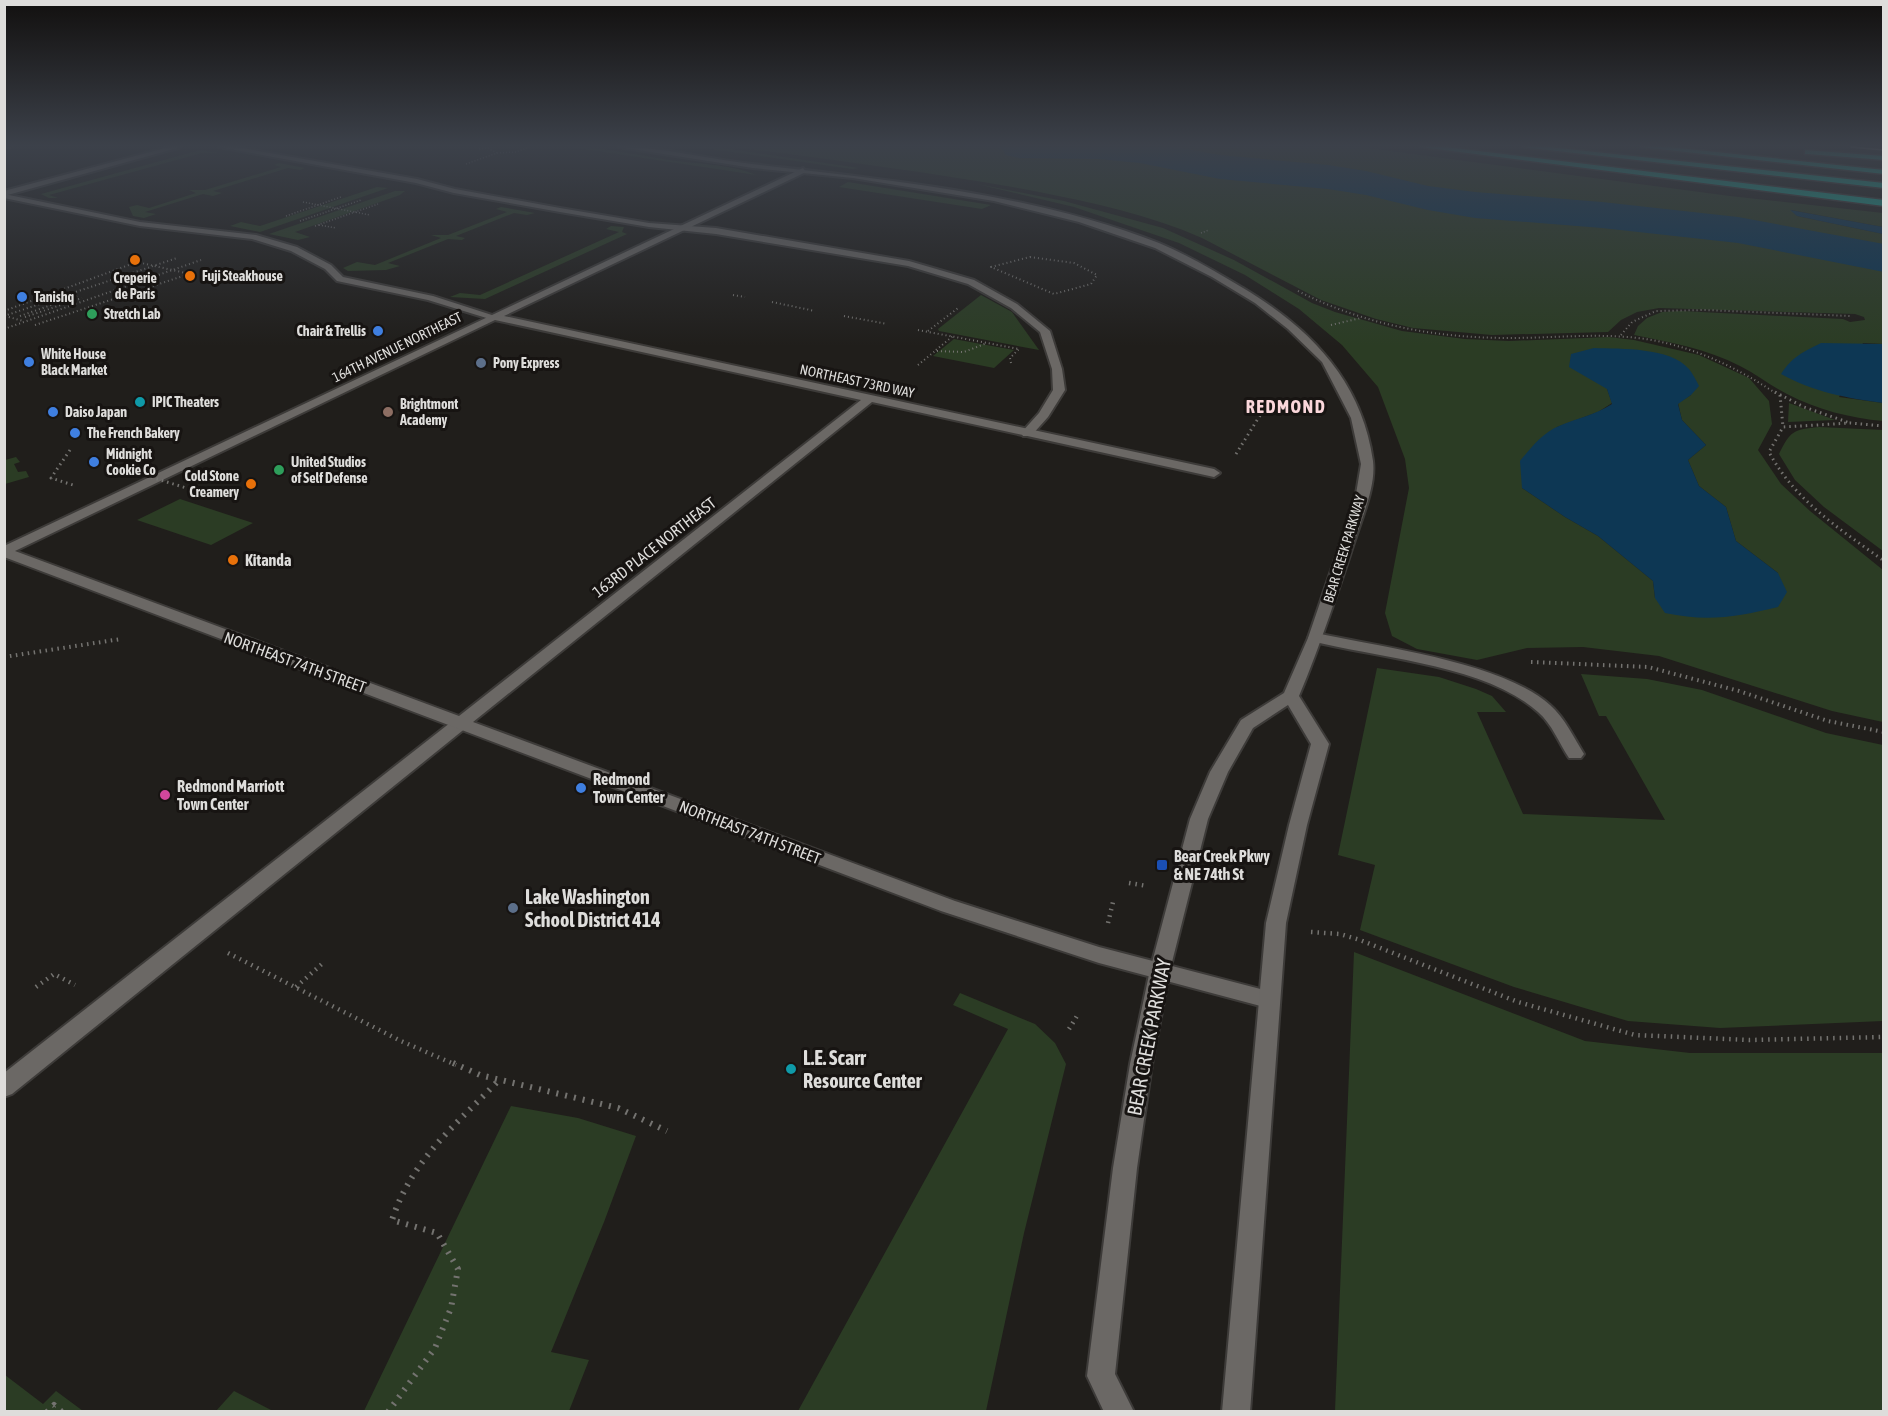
<svg xmlns="http://www.w3.org/2000/svg" width="1888" height="1416" viewBox="0 0 1888 1416" font-family="'Asap Condensed',sans-serif">
<style>
.green{fill:#2b3c24;fill-rule:evenodd}
.water{fill:#0d3754}
.lines{fill:none;stroke-linecap:round;stroke-linejoin:round}
.river{fill:#0d3754;fill-rule:evenodd}
.service-casing{stroke:#3d3b39;stroke-width:4}
.minor-casing{stroke:#3d3b39;stroke-width:4}
.tertiary-casing{stroke:#3d3b39;stroke-width:4}
.secondary-casing{stroke:#3d3b39;stroke-width:4}
.motorway-casing{stroke:#3d3b39;stroke-width:3}
.path-far5{stroke:#747370;stroke-width:1.5;stroke-dasharray:1 2;stroke-linecap:butt}
.path-far4{stroke:#747370;stroke-width:2;stroke-dasharray:1 3;stroke-linecap:butt}
.path-far3{stroke:#747370;stroke-width:3;stroke-dasharray:1.5 4;stroke-linecap:butt}
.path-far2{stroke:#747370;stroke-width:4;stroke-dasharray:1.5 4.5;stroke-linecap:butt}
.path-far1{stroke:#747370;stroke-width:4.5;stroke-dasharray:1.5 5;stroke-linecap:butt}
.path{stroke:#747370;stroke-width:6;stroke-dasharray:2 7;stroke-linecap:butt}
.service{fill:#6b6865;fill-rule:evenodd}
.minor{fill:#6b6865;fill-rule:evenodd}
.tertiary{fill:#6b6865;fill-rule:evenodd}
.secondary{fill:#6b6865;fill-rule:evenodd}
.motorway{fill:#14b09b;fill-rule:evenodd}
.tram{stroke:#b8b7b5;stroke-width:1.5}
.path-bridge{stroke:#747370;stroke-width:3;stroke-dasharray:1.5 4;stroke-linecap:butt}
.food-dot{fill:#e8710a;stroke:#171412;stroke-width:2}
.shop-dot{fill:#3f7fe0;stroke:#171412;stroke-width:2}
.leisure-dot{fill:#2e9e5b;stroke:#171412;stroke-width:2}
.service-dot{fill:#5c6f8a;stroke:#171412;stroke-width:2}
.culture-dot{fill:#0f9aa8;stroke:#171412;stroke-width:2}
.education-dot{fill:#8d6e63;stroke:#171412;stroke-width:2}
.hotel-dot{fill:#d1479c;stroke:#171412;stroke-width:2}
.transit-dot{fill:#1a4fb4;stroke:#171412;stroke-width:2}
.labels{text-anchor:middle;stroke-width:6;stroke-linejoin:round;paint-order:stroke}
.far-poi-label{font-size:14px;font-weight:bold;fill:#dedddb;stroke:#171412;text-anchor:start}
.far-street-label{font-size:14px;fill:#dedddb;stroke:#171412}
.street-label{font-size:16px;fill:#dedddb;stroke:#171412}
.poi-label{font-size:16px;font-weight:bold;fill:#dedddb;stroke:#171412;text-anchor:start}
.far-district-label{font-size:18px;font-weight:bold;letter-spacing:1.5px;fill:#fbd7db;stroke:#171412}
.near-poi-label{font-size:20px;font-weight:bold;fill:#dedddb;stroke:#171412;text-anchor:start}
.near-street-label{font-size:20px;fill:#dedddb;stroke:#171412}
</style>
<rect width="100%" height="100%" fill="#201e1b"/>
<g class="green">
<path d="M571,147C605,147 636,155 669,160C697,164 730,164 756,175Z"/>
<polygon points="697,147 716,147 859,168 852,169"/>
<path d="M736,147H1360L1730,196L1883,213V227L1791,210L1797,216L1883,234V344L1863,343L1839,397L1883,403V421C1850,418 1818,410 1787,394C1771,386 1756,374 1740,366C1707,349 1670,342 1634,335L1638,326L1647,318L1662,312L1681,311L1843,319L1850,322L1865,320L1864,317L1855,314L1659,308L1637,312L1621,320L1608,332L1492,335L1413,328L1376,319L1321,300L1202,238C1150,215 1094,203 1039,192C939,173 837,161 736,147Z"/>
<polygon points="200,150 218,153 202,153 49,195 58,198 49,198 41,194"/>
<polygon points="279,163 305,168 300,170 288,168 213,191 222,193 213,196 203,194 145,212 156,214 144,218 133,216 129,207 137,205 149,208 196,193 189,190 205,190 281,167 274,165"/>
<polygon points="848,182 991,205 982,209 839,187"/>
<path d="M977,184L1064,201L1163,228L1234,260L1312,303L1335,312L1402,331L1465,339L1509,341L1609,337L1634,340L1699,355L1749,378L1769,401L1772,424L1758,450L1781,484L1810,511L1883,570V722L1832,711L1659,656L1583,647L1527,648L1477,660L1417,649L1392,636L1385,613L1409,488L1405,459L1378,387L1342,345L1299,309L1245,275L1179,243L1074,207ZM1607,389L1691,395L1678,403L1682,420L1706,445L1688,460L1699,486L1726,507L1736,541L1778,573L1655,598L1653,581L1598,536L1565,517L1522,488L1557,427L1598,412L1612,403Z"/>
<polygon points="377,187 388,188 260,232 230,226 241,222 260,226"/>
<polygon points="395,191 405,191 400,195 295,232 310,237 298,240 269,234"/>
<polygon points="501,207 535,213 527,215 514,213 456,236 465,238 462,240 448,239 388,263 400,266 386,270 348,271 343,268 357,262 375,265 441,238 431,235 448,235 507,212 496,209"/>
<polygon points="611,226 624,227 622,232 627,234 485,299 450,297 460,293 480,295 619,232 606,229"/>
<polygon points="981,295 1012,312 1039,350 939,331 938,329"/>
<polygon points="954,339 1014,350 994,368 933,356"/>
<polygon points="1789,403 1835,420 1788,422"/>
<path d="M1819,427L1883,430V551L1824,507L1795,480L1779,454C1791,430 1793,430 1819,427Z"/>
<polygon points="16,457 20,462 14,464 18,472 26,471 29,477 5,484 5,460"/>
<polygon points="180,499 253,523 211,545 137,520"/>
<polygon points="1377,668 1439,677 1476,689 1492,696 1506,712 1477,712 1523,814 1665,820 1606,716 1599,716 1581,674 1647,679 1702,690 1826,733 1883,745 1883,1021 1720,1028 1628,1021 1514,987 1360,930 1375,865 1338,855"/>
<polygon points="1354,952 1585,1041 1690,1053 1883,1053 1883,1411 1335,1411"/>
<polygon points="960,993 1035,1024 1055,1043 1066,1064 1024,1233 986,1411 798,1411 1008,1029 953,1005"/>
<polygon points="511,1106 578,1118 636,1136 604,1222 551,1352 589,1360 569,1411 364,1411"/>
<polygon points="5,1375 43,1404 56,1391 83,1411 5,1411"/>
<polygon points="234,1391 273,1411 216,1411"/>
</g>
<g class="water">
<polygon points="1790,210 1883,227 1883,234 1797,216"/>
<path d="M1821,343L1883,344V403C1846,398 1814,392 1781,374C1792,357 1803,352 1821,343Z"/>
<path d="M1594,348C1621,349 1670,347 1689,369C1693,374 1696,380 1699,386L1691,395L1678,404L1682,420L1706,445L1688,460L1699,486L1726,507L1736,541L1778,573L1787,592L1778,607C1737,617 1707,622 1665,613L1655,598L1653,581L1598,536L1565,517L1522,488L1520,461C1531,448 1542,433 1559,426C1577,418 1595,415 1612,404L1607,389L1569,367L1571,354Z"/>
</g>
<g class="lines">
<polygon class="river" points="1001,147 1175,147 1220,155 1328,165 1366,171 1428,186 1475,192 1602,202 1738,217 1884,244 1884,272 1738,243 1602,228 1475,218 1428,210 1366,195 1328,189 1220,179 1140,163 1099,159 1019,158 1006,155"/>
<defs>
<g id="service">
<polygon points="219,147 236,147 417,179 455,189 560,208 649,223 716,228 909,261 974,280 1017,304 1050,331 1062,369 1065,390 1048,417 1031,436 1023,436 1021,433 1039,413 1053,390 1052,369 1040,332 1011,308 968,284 908,266 716,234 649,227 560,212 454,193 416,183"/>
<polygon points="4,194 140,222 256,235 297,247 331,265 343,277 433,296 498,317 493,320 428,300 337,281 325,269 291,251 252,239 140,226 4,198"/>
<path d="M1316,633C1380,647 1502,662 1550,705C1565,718 1574,738 1584,754L1581,758H1569C1559,743 1552,724 1538,712C1486,665 1378,658 1311,641L1308,638L1311,635Z"/>
<polygon points="461,718 467,719 469,723 467,727 12,1094 4,1097 4,1073 455,719"/>
</g>
<path id="minor" d="M803,168L806,172L504,316L1214,469L1220,473L1214,477L872,402L473,722L955,901L1099,947L1276,993L1279,999L1276,1005L1268,1008L1099,963L941,911L4,557V546ZM495,320L861,400L459,716L15,551Z"/>
<polygon id="tertiary" points="169,147 181,147 4,196 4,191"/>
<path id="secondary" d="M619,147C663,147 708,159 752,164C890,180 1029,193 1159,243C1188,255 1216,272 1243,288C1310,328 1362,381 1373,461C1376,485 1363,515 1356,537C1338,591 1321,644 1299,696L1329,744L1307,825L1286,923L1250,1412H1222L1266,923L1289,825L1311,744L1288,705L1253,728L1228,772L1208,819L1170,970L1152,1064L1137,1168L1115,1374L1134,1412H1104L1087,1376L1113,1168L1130,1064L1150,970L1190,819L1210,772L1241,720L1284,693L1308,638L1355,500L1361,464L1351,418L1322,362L1288,329L1255,303L1212,277L1155,248L1079,222L994,201L853,178L753,168Z"/>
<g id="motorway">
<polygon points="1421,147 1446,147 1884,200 1884,206"/>
<polygon points="1522,147 1549,147 1884,183 1884,188"/>
<polygon points="1641,147 1669,147 1884,170 1884,174"/>
<polygon points="1805,150 1884,156 1884,160 1808,154 1805,154"/>
</g>
</defs>
<use href="#service" class="service-casing"/>
<use href="#minor" class="minor-casing"/>
<use href="#tertiary" class="tertiary-casing"/>
<use href="#secondary" class="secondary-casing"/>
<use href="#motorway" class="motorway-casing"/>
<g class="path-far5">
<polyline points="4,149 13,147"/>
<polyline points="479,149 494,147"/>
<polyline points="497,153 516,152 529,147"/>
<polyline points="466,164 497,153 491,150 492,148"/>
<polyline points="303,202 370,215"/>
<polyline points="286,216 341,197"/>
<polyline points="300,221 361,200"/>
<polyline points="319,225 336,228"/>
<polyline points="315,226 378,204"/>
<polyline points="1201,233 1209,230"/>
</g>
<g class="path-far4">
<polygon points="1030,257 1074,263 1097,275 1091,284 1054,294 991,267"/>
<path d="M1298,291C1365,325 1435,338 1510,338C1557,338 1605,332 1652,340C1699,349 1737,368 1777,394"/>
<polyline points="733,295 745,297"/>
<polyline points="772,302 815,311"/>
<polyline points="4,311 137,262 190,274"/>
<polyline points="4,316 177,258"/>
<polyline points="5,316 23,321"/>
<polyline points="20,316 77,296"/>
<polyline points="844,316 887,324"/>
<polyline points="25,317 82,298"/>
<polyline points="35,325 189,274"/>
<polyline points="1331,325 1361,318"/>
<polyline points="4,329 201,260"/>
<polyline points="918,330 1019,349"/>
<polyline points="928,331 958,308"/>
<polyline points="1621,335 1632,322 1656,311 1705,310 1850,316"/>
<polyline points="4,339 4,342"/>
<polyline points="936,350 953,336"/>
<polyline points="1011,363 1010,358 1019,349"/>
<polyline points="918,365 935,351 964,352 987,343"/>
</g>
<g class="path-far3">
<polyline points="1775,392 1804,407 1850,423"/>
<polyline points="1780,395 1783,427"/>
<path d="M1884,426L1850,423L1783,427L1769,452C1795,501 1840,529 1884,561"/>
<polyline points="70,450 51,478 73,485"/>
<polyline points="1236,454 1264,409"/>
</g>
<g class="path-far2">
<polyline points="4,657 121,639"/>
<polyline points="1531,662 1648,667 1739,691 1828,721 1884,732"/>
</g>
<g class="path-far1">
<polyline points="1129,883 1147,886"/>
<polyline points="1108,923 1113,902"/>
<polyline points="1311,932 1340,934 1360,940 1518,1002 1635,1035 1750,1040 1884,1037"/>
<polyline points="228,953 401,1041 456,1065"/>
<polyline points="36,987 54,974 75,985"/>
<polyline points="296,987 323,963"/>
<polyline points="1069,1029 1077,1016"/>
</g>
<g class="path">
<polyline points="453,1063 480,1075 618,1108 667,1131"/>
<polyline points="47,1412 54,1405 62,1412"/>
<path d="M388,1412L435,1348L451,1308L458,1269L437,1233L392,1220C412,1159 456,1125 499,1080"/>
</g>
<use href="#service" class="service"/>
<use href="#minor" class="minor"/>
<use href="#tertiary" class="tertiary"/>
<use href="#secondary" class="secondary"/>
<use href="#motorway" class="motorway"/>
<polyline class="tram" points="1851,147 1884,150"/>
<polyline class="path-bridge" points="125,469 196,491"/>
</g>
<linearGradient id="sky" x2="0" y2="1"><stop stop-color="#12100f"/><stop offset="0.42" stop-color="#3c414a"/><stop offset="1" stop-color="#3c414a" stop-opacity="0"/></linearGradient>
<rect width="1888" height="346" fill="url(#sky)"/>
<g class="food-dot">
<circle cx="135" cy="260" r="6"/>
<circle cx="190" cy="276" r="6"/>
<circle cx="251" cy="484" r="6"/>
<circle cx="233" cy="560" r="6"/>
</g>
<g class="shop-dot">
<circle cx="22" cy="297" r="6"/>
<circle cx="378" cy="331" r="6"/>
<circle cx="29" cy="362" r="6"/>
<circle cx="53" cy="412" r="6"/>
<circle cx="75" cy="433" r="6"/>
<circle cx="94" cy="462" r="6"/>
<circle cx="581" cy="788" r="6"/>
</g>
<g class="leisure-dot">
<circle cx="92" cy="314" r="6"/>
<circle cx="279" cy="470" r="6"/>
</g>
<g class="service-dot">
<circle cx="481" cy="363" r="6"/>
<circle cx="513" cy="908" r="6"/>
</g>
<g class="culture-dot">
<circle cx="140" cy="402" r="6"/>
<circle cx="791" cy="1069" r="6"/>
</g>
<circle class="education-dot" cx="388" cy="412" r="6"/>
<circle class="hotel-dot" cx="165" cy="795" r="6"/>
<rect class="transit-dot" x="1156" y="859" width="12" height="12" rx="3"/>
<g class="labels">
<g class="far-poi-label">
<text x="202" y="281">Fuji Steakhouse</text>
<text x="135" y="283" text-anchor="middle">Creperie<tspan x="135" dy="16">de Paris</tspan></text>
<text x="34" y="302">Tanishq</text>
<text x="104" y="319">Stretch Lab</text>
<text x="366" y="336" text-anchor="end">Chair &amp; Trellis</text>
<text x="41" y="359">White House<tspan x="41" dy="16">Black Market</tspan></text>
<text x="493" y="368">Pony Express</text>
<text x="152" y="407">IPIC Theaters</text>
<text x="400" y="409">Brightmont<tspan x="400" dy="16">Academy</tspan></text>
<text x="65" y="417">Daiso Japan</text>
<text x="87" y="438">The French Bakery</text>
<text x="106" y="459">Midnight<tspan x="106" dy="16">Cookie Co</tspan></text>
<text x="291" y="467">United Studios<tspan x="291" dy="16">of Self Defense</tspan></text>
<text x="239" y="481" text-anchor="end">Cold Stone<tspan x="239" dy="16">Creamery</tspan></text>
</g>
<g class="far-street-label">
<text transform="translate(397 347) rotate(-26)" y="5">164TH AVENUE NORTHEAST</text>
<text transform="translate(857 381) rotate(12)" y="5">NORTHEAST 73RD WAY</text>
<text transform="translate(1344 549) rotate(-73)" y="5">BEAR CREEK PARKWAY</text>
</g>
<g class="street-label">
<text transform="translate(654 547) rotate(-38)" y="6">163RD PLACE NORTHEAST</text>
<text transform="translate(295 662) rotate(20)" y="6">NORTHEAST 74TH STREET</text>
<text transform="translate(750 832) rotate(21)" y="6">NORTHEAST 74TH STREET</text>
</g>
<g class="poi-label">
<text x="245" y="566">Kitanda</text>
<text x="593" y="785">Redmond<tspan x="593" dy="18">Town Center</tspan></text>
<text x="177" y="792">Redmond Marriott<tspan x="177" dy="18">Town Center</tspan></text>
<text x="1174" y="862">Bear Creek Pkwy<tspan x="1174" dy="18">&amp; NE 74th St</tspan></text>
</g>
<g class="far-district-label">
<text x="1286" y="413">REDMOND</text>
</g>
<g class="near-poi-label">
<text x="525" y="904">Lake Washington<tspan x="525" dy="23">School District 414</tspan></text>
<text x="803" y="1065">L.E. Scarr<tspan x="803" dy="23">Resource Center</tspan></text>
</g>
<g class="near-street-label">
<text transform="translate(1149 1037) rotate(-79)" y="7">BEAR CREEK PARKWAY</text>
</g>
</g>
<rect width="1888" height="1416" fill="none" stroke="#dedddb" stroke-width="12"/>
</svg>
